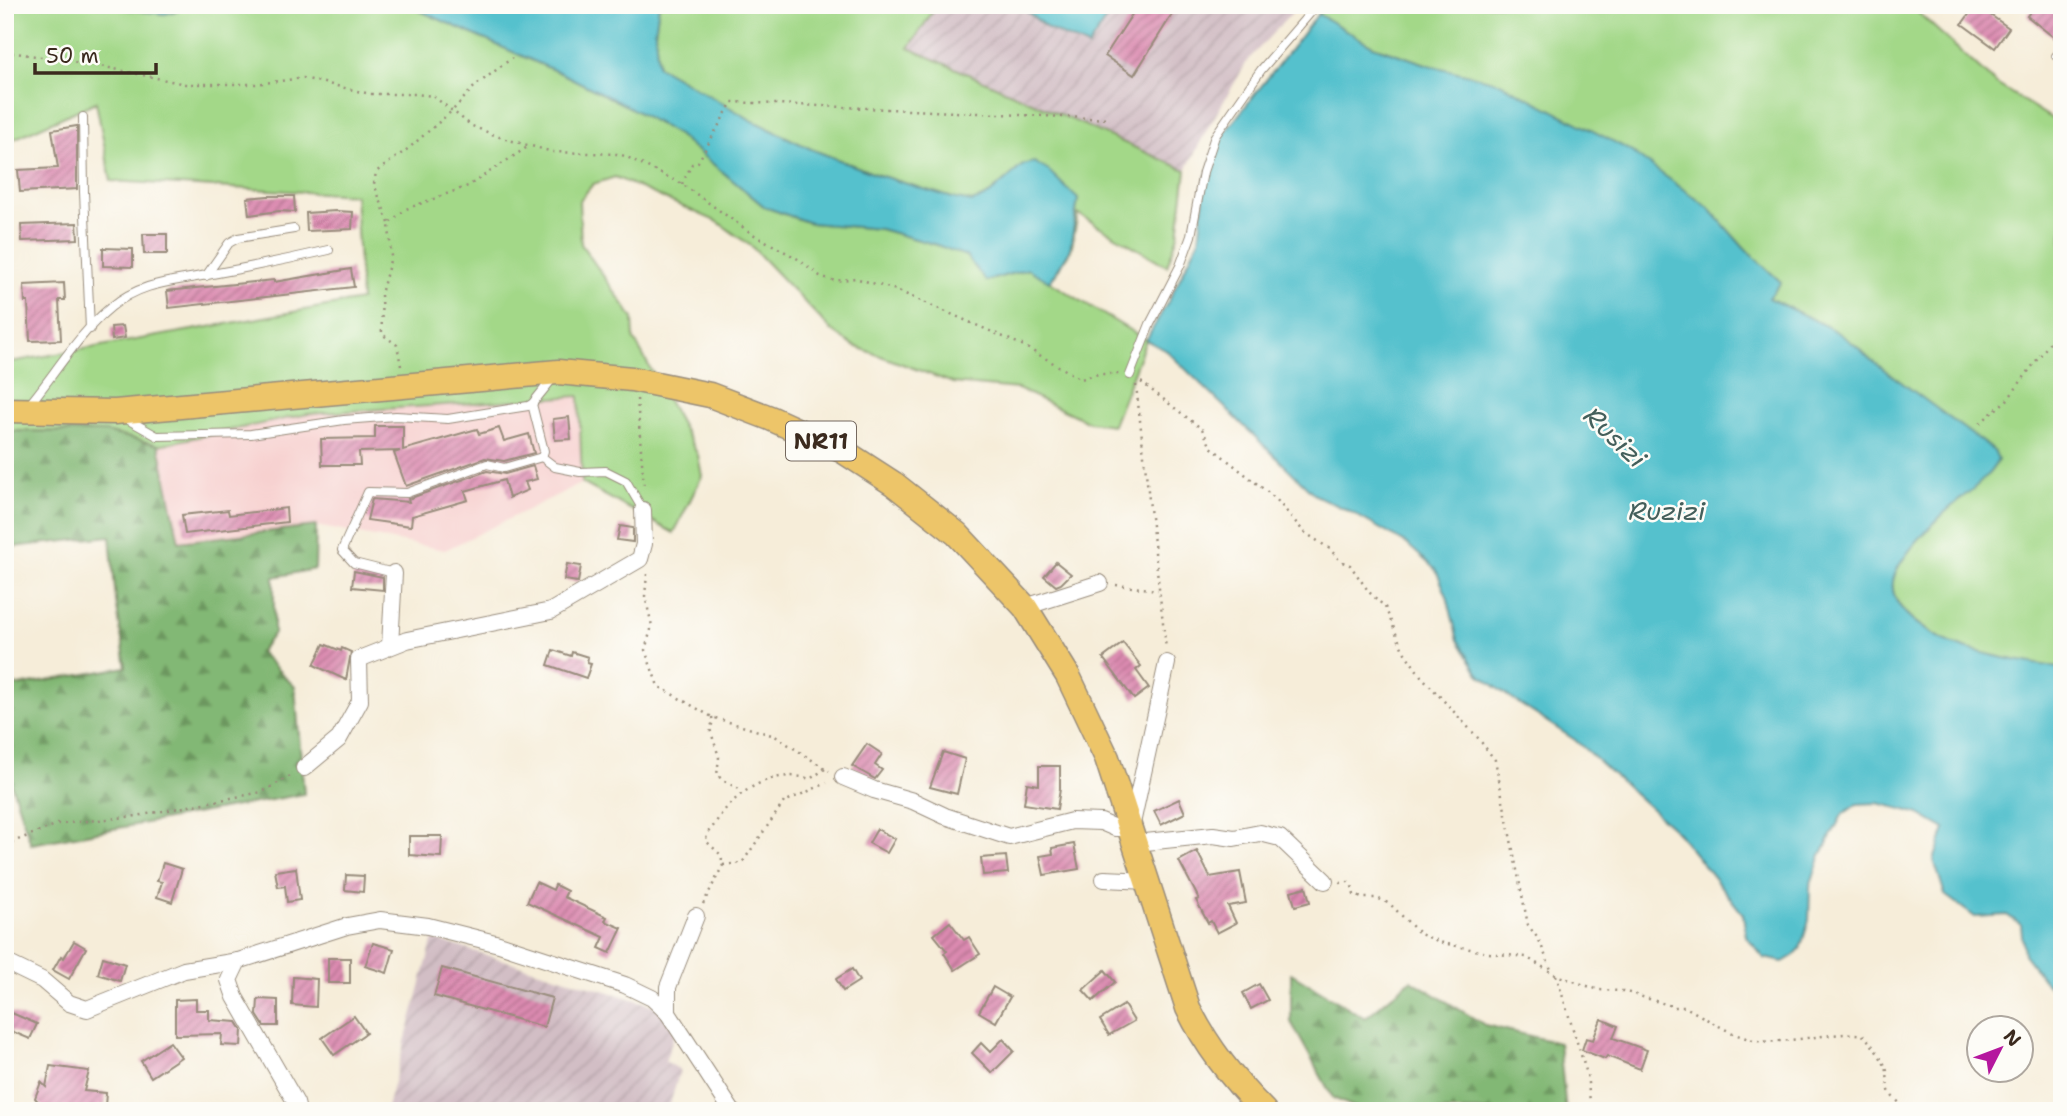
<svg xmlns="http://www.w3.org/2000/svg" width="2067" height="1116" viewBox="0 0 2067 1116" font-family="'Shantell Sans',sans-serif">
<style>
.built{fill:#f7d0cf}
.industrial{fill:url(#industrial-furrows)}
.grass{fill:#a3d888;stroke:#6f8153;stroke-width:2}
.forest{fill:url(#forest-firs);stroke:#5e7149;stroke-width:2}
.water{fill:#55c1cd;stroke:#487676;stroke-width:2}
.building{fill:url(#building-hatch)}
.lines{fill:none;stroke-linecap:round;stroke-linejoin:round}
.service-casing{stroke:#988c7c;stroke-width:10}
.minor-casing{stroke:#988c7c;stroke-width:18}
.trunk-casing{stroke:#988c7c;stroke-width:27}
.path{stroke:#988c7c;stroke-width:2.5;stroke-dasharray:2 5;stroke-linecap:butt}
.service{stroke:#fff;stroke-width:8}
.minor{stroke:#fff;stroke-width:16}
.trunk{stroke:#edc569;stroke-width:24}
.labels{text-anchor:middle;stroke-width:5;stroke-linejoin:round;paint-order:stroke}
.shield{fill:#fdfcf7;stroke:#75695f;stroke-width:2}
.shield-label{font-size:23px;font-weight:bold;fill:#3b2a1e}
.water-label{font-size:26px;font-style:italic;fill:#445f5b;stroke:#fdfcf7}
</style>
<defs>
<pattern id="industrial-furrows" width="10" height="10" patternUnits="userSpaceOnUse" patternTransform="scale(1.75)"><rect width="10" height="10" fill="#d2bec5"/><path d="M-1 1l2-2M0 10L10 0M9 11l2-2" fill="none" stroke="#b5a3a9"/></pattern>
<pattern id="forest-firs" width="22" height="20" patternUnits="userSpaceOnUse" patternTransform="scale(1.75)"><rect width="22" height="20" fill="#82b874"/><path d="M5 1l3.5 6h-7zM16 11l3.5 6h-7z" fill="#6c965f"/></pattern>
<pattern id="building-hatch" width="6" height="6" patternUnits="userSpaceOnUse" patternTransform="scale(1.75)"><rect width="6" height="6" fill="#db8ab0"/><path d="M-1 1l2-2M0 6l6-6M5 7l2-2" fill="none" stroke="#b3718f"/></pattern>
</defs>
<rect width="100%" height="100%" fill="#fdfcf7"/>
<filter id="ink" filterUnits="userSpaceOnUse"><feTurbulence type="fractalNoise" baseFrequency=".0143" numOctaves="2"/><feDisplacementMap in="SourceGraphic" scale="14" xChannelSelector="R" yChannelSelector="G"/><feConvolveMatrix kernelMatrix="1 2 1 2 8 2 1 2 1" color-interpolation-filters="sRGB"/></filter>
<filter id="wash" filterUnits="userSpaceOnUse"><feTurbulence type="fractalNoise" baseFrequency=".00686" numOctaves="4" result="noise"/><feDisplacementMap in="SourceGraphic" scale="28" xChannelSelector="R" yChannelSelector="G"/><feGaussianBlur stdDeviation="1.57" result="paint"/><feColorMatrix in="noise" values="0 0 0 0 0 0 0 0 0 0 0 0 0 0 0 0 0 1.4 0 .05"/><feComposite in="paint" operator="in"/></filter>
<g filter="url(#wash)">
<rect width="100%" height="100%" fill="#f6edd9"/>
<polygon class="built" points="579,396 582,483 445,550 316,526 179,542 159,445 308,414"/>
<g class="industrial">
<polygon points="937,5 1019,5 1048,29 1088,47 1115,5 1299,5 1248,60 1205,133 1186,170 909,48"/>
<polygon points="433,939 656,1006 677,1027 665,1061 680,1070 668,1111 386,1111"/>
</g>
<g class="grass">
<polygon points="5,5 94,5 165,14 195,5 407,5 565,75 627,106 678,135 765,207 810,223 880,229 937,245 966,255 986,281 1028,269 1070,250 1078,199 1023,165 986,197 972,202 956,199 875,174 811,149 753,121 658,66 655,33 659,5 937,5 909,48 1186,170 1178,235 1167,266 1078,214 1071,250 1050,282 1146,340 1113,425 1089,422 1018,389 953,383 854,346 832,331 752,247 718,222 615,177 593,184 579,201 581,244 633,318 634,339 698,455 702,476 674,533 582,483 579,396 308,414 159,445 106,432 5,431 5,363 361,300 355,195 111,181 96,102 5,143"/>
<path d="M1326,5H1910L1995,83L2062,125V669C2029,662 1993,658 1962,647C1936,639 1889,612 1893,581C1897,556 1925,534 1941,516L1870,359C1840,327 1806,318 1769,298L1781,282L1744,248L1429,65L1373,46L1318,14Z"/>
</g>
<g class="forest">
<polygon points="5,431 106,432 159,445 179,542 316,526 315,569 274,577 274,633 260,652 295,687 304,794 31,844 5,765 5,682 18,686 126,667 116,601 110,536 5,548"/>
<polygon points="1291,973 1365,1018 1411,980 1485,1025 1559,1043 1566,1111 1363,1111 1333,1098 1291,1022"/>
</g>
<g class="water">
<polygon points="94,5 195,5 165,14"/>
<polygon points="407,5 659,5 655,33 658,66 753,121 811,149 875,174 956,199 972,202 986,197 1023,165 1034,162 1049,171 1078,199 1070,250 1050,282 1028,269 986,281 966,256 937,245 880,229 810,223 765,207 678,135 627,106 565,75"/>
<polygon points="1019,5 1115,5 1088,47 1048,29"/>
<path d="M1318,14L1373,46L1429,65L1498,82L1628,149L1709,208L1744,248L1781,282L1769,298C1806,318 1840,327 1870,359L1994,451L1998,460C1986,483 1959,498 1941,516C1926,531 1897,560 1893,581C1888,612 1936,639 1962,647C1993,658 2029,662 2062,669V997L2047,984L2024,954L2021,925L2007,915L1975,917L1945,895L1934,860L1945,829L1919,814L1898,808L1877,803L1857,804L1842,815L1821,855L1810,886L1809,920L1800,949L1793,956L1783,962L1764,958L1746,936L1743,914L1677,832L1575,740L1509,697L1479,674L1458,640L1447,596L1436,570L1407,544L1349,511L1315,495L1167,351L1146,340L1169,300L1199,240L1206,177L1219,140Z"/>
</g>
<g id="blocks">
<g class="building">
<polygon points="1138,5 1178,5 1134,75 1105,56"/>
<polygon points="1976,5 2009,28 1995,48 1962,24"/>
<polygon points="2035,5 2049,5 2062,16 2062,44 2027,16"/>
<polygon points="77,126 77,189 20,192 18,170 58,168 52,130"/>
<polygon points="268,196 294,196 295,212 279,211 249,215 247,198"/>
<polygon points="336,211 353,212 352,229 307,231 306,213"/>
<polygon points="77,223 78,239 22,241 21,225"/>
<polygon points="143,234 167,234 167,254 144,254"/>
<polygon points="103,248 133,249 133,267 103,266"/>
<polygon points="351,269 354,287 169,308 167,291 274,280 274,282"/>
<polygon points="64,283 65,300 59,300 61,340 30,341 28,302 25,302 24,285"/>
<polygon points="123,326 125,338 112,340 111,327"/>
<polygon points="569,417 571,439 555,440 553,419"/>
<polygon points="375,426 403,426 403,450 477,429 479,434 499,428 504,441 529,434 534,453 504,461 485,458 406,486 394,453 400,451 359,452 360,465 322,465 321,439 375,438"/>
<polygon points="533,466 537,479 525,482 528,490 509,498 504,480 465,491 468,500 412,516 411,526 367,520 372,499 409,502 408,499 487,471 505,474"/>
<polygon points="286,508 287,522 185,534 182,515 228,510 229,515"/>
<polygon points="620,526 633,528 633,542 617,540"/>
<polygon points="1056,562 1071,574 1061,584 1056,586 1044,576"/>
<polygon points="567,564 581,566 578,582 564,580"/>
<polygon points="354,571 383,577 383,590 352,587"/>
<polygon points="1123,643 1141,666 1136,670 1149,688 1134,699 1103,658"/>
<polygon points="324,644 341,651 342,648 351,652 346,680 314,665"/>
<polygon points="553,650 571,656 572,652 588,657 587,663 591,664 586,678 548,665"/>
<polygon points="867,744 882,754 875,765 882,770 875,779 852,766"/>
<polygon points="943,752 965,759 957,794 930,787"/>
<polygon points="1039,766 1060,766 1060,789 1057,809 1024,804 1027,783 1039,785"/>
<polygon points="1179,799 1185,813 1161,825 1154,811"/>
<polygon points="877,829 895,839 887,853 869,843"/>
<polygon points="409,836 442,836 441,857 409,855"/>
<polygon points="1074,844 1079,869 1044,875 1040,856 1053,854 1052,848"/>
<polygon points="1197,851 1210,877 1240,872 1246,903 1228,906 1236,923 1217,933 1211,921 1208,923 1196,900 1199,899 1179,861"/>
<polygon points="1006,856 1008,873 983,875 981,858"/>
<polygon points="163,863 182,869 172,902 157,897 162,882 157,881"/>
<polygon points="296,868 300,900 287,902 285,886 278,887 275,871"/>
<polygon points="346,875 364,876 363,892 345,890"/>
<polygon points="536,882 553,890 555,885 567,891 564,897 607,917 605,921 622,928 610,953 599,948 604,937 527,902"/>
<polygon points="1306,887 1310,902 1295,906 1291,891"/>
<polygon points="950,922 964,940 969,937 980,954 955,970 944,953 947,951 934,935"/>
<polygon points="74,941 86,948 69,979 53,970 61,956 64,958"/>
<polygon points="373,943 394,949 387,973 365,966"/>
<polygon points="103,957 125,964 120,981 98,974"/>
<rect x="328" y="958" width="22" height="25"/>
<polygon points="442,968 552,998 544,1027 434,996"/>
<polygon points="852,969 859,981 843,991 836,979"/>
<polygon points="1105,970 1115,982 1093,1001 1083,990"/>
<polygon points="293,977 317,979 316,1007 292,1005"/>
<polygon points="1259,984 1268,1000 1251,1009 1243,993"/>
<polygon points="993,987 1010,997 996,1022 979,1012"/>
<polygon points="196,999 196,1010 209,1010 209,1020 237,1022 242,1030 241,1046 221,1045 222,1034 175,1035 175,1000"/>
<polygon points="258,999 278,1000 278,1026 264,1026 257,1015"/>
<polygon points="1124,1005 1134,1021 1109,1035 1100,1020"/>
<polygon points="5,1010 37,1024 30,1039 11,1031 5,1031"/>
<polygon points="354,1016 366,1033 334,1055 322,1038"/>
<polygon points="1601,1019 1618,1026 1613,1038 1647,1050 1640,1069 1607,1056 1605,1059 1582,1050 1586,1038 1593,1040"/>
<polygon points="1003,1039 1014,1051 992,1073 972,1053 981,1043 990,1052"/>
<polygon points="170,1042 181,1057 151,1077 141,1061"/>
<polygon points="50,1066 89,1071 84,1091 106,1093 105,1106 99,1105 98,1111 46,1111 35,1098 41,1082 46,1087"/>
</g>
</g>
</g>
<g filter="url(#ink)">
<use href="#blocks" fill-opacity="0" stroke="#988c7c" stroke-width="2"/>
<g class="lines">
<defs>
<g id="service">
<polyline points="2056,56 2062,50"/>
<polyline points="83,117 84,192 90,329"/>
<polyline points="206,276 229,243 238,238 294,229"/>
<polyline points="1130,375 1150,324 1180,266 1191,236 1203,172 1215,136 1261,70 1317,5"/>
<polyline points="532,404 544,451 542,457 555,467 580,472 606,471 626,481 643,510"/>
<path d="M28,406C55,374 78,334 111,307C143,281 174,282 212,274C251,267 290,259 329,250"/>
<polyline points="125,418 157,436 251,434 344,420 396,416 448,419 528,406 532,404 554,377"/>
<polyline points="394,573 354,563 342,550 368,492 407,493 487,464 504,468 542,457"/>
</g>
<g id="minor">
<polyline points="1025,607 1100,583"/>
<polyline points="390,646 394,573"/>
<polyline points="304,768 339,739 360,701 359,659 407,640 551,611 640,559 644,544 643,510"/>
<polyline points="843,777 874,790 913,801 945,816 1009,837 1072,821 1101,822 1115,828 1131,828 1167,663"/>
<polyline points="1136,843 1213,835 1234,838 1260,833 1280,838 1325,881"/>
<polyline points="1104,879 1149,881"/>
<polyline points="5,962 42,980 69,1003 87,1009 184,970 238,961"/>
<polyline points="668,1013 668,987 696,916"/>
<polyline points="298,1111 296,1103 235,997 229,980 238,961 347,926 380,920 428,926 499,944 625,985 652,998 668,1013 732,1111"/>
</g>
<path id="trunk" d="M5,410L115,412L558,372L632,379L710,395L770,418L843,451L894,484L957,534L1025,607L1068,676L1107,758L1188,1008C1207,1047 1233,1080 1264,1111"/>
</defs>
<use href="#service" class="service-casing"/>
<use href="#minor" class="minor-casing"/>
<use href="#trunk" class="trunk-casing"/>
<g class="path">
<polyline points="5,53 16,53 100,66 185,84 256,84 303,78 370,94 415,94 433,96 472,126 502,138 553,152 619,154 627,157 682,184 751,233 798,259 820,276 835,281 855,278 896,290 1022,345 1081,379 1098,374 1119,374"/>
<polyline points="682,184 692,164 698,162 732,102 1110,119"/>
<polyline points="389,223 374,184 376,172 409,148 453,110 475,86 512,58"/>
<polyline points="401,366 397,345 382,334 381,294 391,257 389,223 406,209 468,186 529,146"/>
<polyline points="1141,382 1202,429 1211,447 1276,499 1304,532 1330,549 1340,561 1350,565 1369,592 1385,607 1403,650 1421,676 1478,738 1495,760 1528,925 1539,940 1552,972"/>
<polyline points="1136,385 1166,649"/>
<polyline points="637,399 644,487"/>
<polyline points="1980,423 2008,399 2062,326"/>
<polyline points="647,574 645,596 652,626 645,650 658,686 712,717 775,736 829,771"/>
<polyline points="1116,585 1158,590"/>
<polyline points="712,717 713,722 710,729 719,757 717,775 724,781 743,791"/>
<polyline points="5,845 58,824 137,816 262,792 292,775"/>
<polyline points="723,865 742,863 784,802 827,783"/>
<path d="M1340,883L1348,882L1352,886L1354,895L1362,898H1377L1390,904L1420,934L1443,943L1488,953L1526,957L1556,975L1599,990L1623,991L1675,1007H1685C1708,1019 1733,1037 1758,1041C1781,1045 1852,1028 1864,1036C1870,1041 1887,1065 1887,1072C1888,1081 1886,1089 1893,1097C1898,1102 1905,1107 1910,1111"/>
<path d="M703,904L723,865L721,855L706,841L707,833C715,826 717,819 723,812C744,786 778,769 810,779L825,769"/>
<polyline points="1556,975 1587,1074 1591,1111"/>
</g>
<use href="#service" class="service"/>
<use href="#minor" class="minor"/>
<use href="#trunk" class="trunk"/>
</g>
</g>
<g class="labels">
<rect class="shield" x="786" y="421.5" width="70" height="39" rx="5"/>
<g class="shield-label">
<text x="821" y="449">NR11</text>
</g>
<g class="water-label">
<text transform="translate(1615 437) rotate(44)" y="9">Rusizi</text>
<text x="1667" y="520">Ruzizi</text>
</g>
</g>
<rect width="2067" height="1116" fill="none" stroke="#fdfcf7" stroke-width="28"/>
<g transform="translate(2000 1049) rotate(48)"><circle r="33" fill="#fdfcf7" stroke="#afa8a0" stroke-width="2"/>
<path d="M0-5L12 26L0 18L-12 26Z" fill="#b5179e"/>
<text y="-10" font-size="19" font-weight="bold" text-anchor="middle" fill="#3b2a1e">N</text>
</g>
<path d="M35 63v10h121v-10" fill="none" stroke="#3b2a1e" stroke-width="3.5"/>
<text x="46" y="63" font-size="21" fill="#3b2a1e" stroke="#fdfcf7" stroke-width="5" paint-order="stroke">50 m</text>
</svg>
